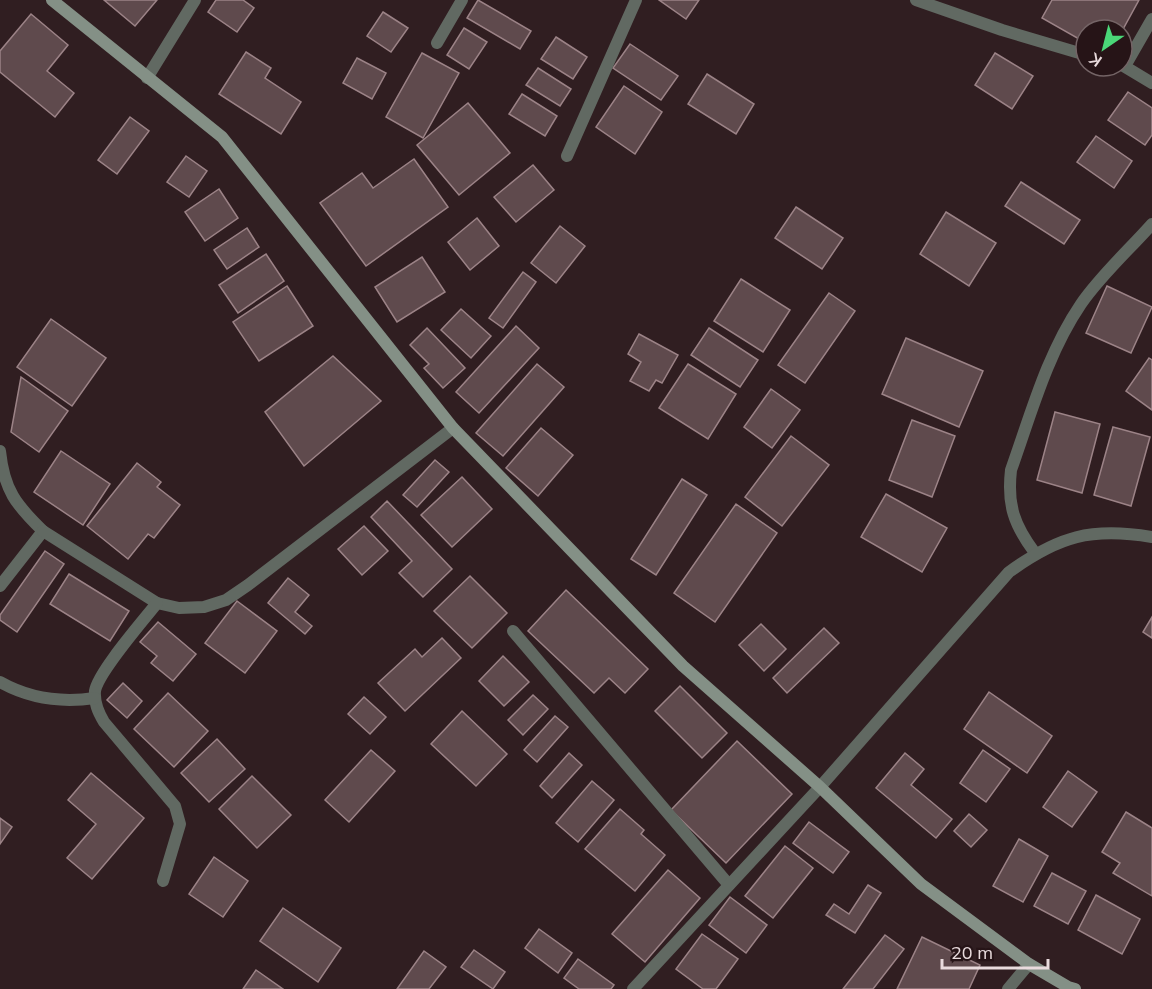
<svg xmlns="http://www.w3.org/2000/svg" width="1152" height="989" viewBox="0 0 1152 989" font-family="Mulish,sans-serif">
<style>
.building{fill:#5f4a4d;stroke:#9c8387;stroke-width:1.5}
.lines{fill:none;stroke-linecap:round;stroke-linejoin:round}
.lane{stroke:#616962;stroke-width:12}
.street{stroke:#616962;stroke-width:12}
.secondary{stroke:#849086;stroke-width:12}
</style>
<rect width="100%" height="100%" fill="#301e21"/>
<g class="building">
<polygon points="104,0 157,0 135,26"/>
<polygon points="216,0 243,0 254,8 237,32 208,12"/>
<polygon points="478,0 531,31 520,49 467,18"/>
<polygon points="659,0 699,0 686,19"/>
<polygon points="1052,0 1139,0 1122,31 1086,30 1086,43 1042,18"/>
<polygon points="383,12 408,28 391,52 367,36"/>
<polygon points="31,14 68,45 47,71 74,93 55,117 0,72 0,51"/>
<polygon points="464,28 487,42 469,69 447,55"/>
<polygon points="556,37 587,57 573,79 541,59"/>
<polygon points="630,44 678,76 661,100 613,68"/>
<polygon points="246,52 271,68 265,78 301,102 281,134 219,94"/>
<polygon points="422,53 459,73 423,138 386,117"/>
<polygon points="995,53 1033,76 1012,109 975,85"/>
<polygon points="357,58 386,73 372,99 343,83"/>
<polygon points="538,68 571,89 560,106 526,85"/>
<polygon points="707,74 754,104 736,134 688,104"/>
<polygon points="624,86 662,112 635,154 596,127"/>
<polygon points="1128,92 1152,108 1152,135 1145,145 1108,120"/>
<polygon points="522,94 557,116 545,136 509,114"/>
<polygon points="468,103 510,153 459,195 417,145"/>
<polygon points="130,117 149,131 117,174 98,160"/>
<polygon points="1096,136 1132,161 1114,188 1077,162"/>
<polygon points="186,156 207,171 189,197 167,182"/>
<polygon points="414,159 448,207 366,266 320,203 362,173 373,188"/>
<polygon points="533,165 554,190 516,222 494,197"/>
<polygon points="1021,182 1080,220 1064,244 1005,206"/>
<polygon points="219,189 238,218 205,241 185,212"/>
<polygon points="796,207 843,238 822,269 775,238"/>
<polygon points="946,212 996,243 969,286 920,254"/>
<polygon points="477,218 499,246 470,270 448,242"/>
<polygon points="560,226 585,246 556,283 531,263"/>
<polygon points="247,228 259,247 227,269 214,250"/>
<polygon points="266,254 284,281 238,313 219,285"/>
<polygon points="422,257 445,292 397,322 375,287"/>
<polygon points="523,272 536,282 503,328 489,318"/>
<polygon points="741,279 790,310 763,352 714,321"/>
<polygon points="287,286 313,326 259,361 233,322"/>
<polygon points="1107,286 1152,307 1131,353 1086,333"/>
<polygon points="829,293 855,311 805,383 778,365"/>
<polygon points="461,309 491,336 471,358 441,330"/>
<polygon points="51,319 106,358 72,406 17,367"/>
<polygon points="516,326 539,348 479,413 456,392"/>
<polygon points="427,328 465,368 443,388 424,368 429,364 410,345"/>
<polygon points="709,328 758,360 740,387 691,355"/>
<polygon points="639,334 678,355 662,383 656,380 649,391 630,381 641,362 628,354"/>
<polygon points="906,338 983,371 959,427 882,394"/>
<polygon points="333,356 381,401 304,466 265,412"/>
<polygon points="1149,358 1152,360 1152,410 1126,391"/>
<polygon points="537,364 564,387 503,456 476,433"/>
<polygon points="688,364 736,394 708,439 659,408"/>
<polygon points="21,377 68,411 39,452 11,432"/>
<polygon points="771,389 800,410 772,448 744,427"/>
<polygon points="1055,412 1100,424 1082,493 1037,480"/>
<polygon points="912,420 955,436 932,497 889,480"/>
<polygon points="1113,427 1150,437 1131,506 1094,495"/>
<polygon points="541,428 573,455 538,496 506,468"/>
<polygon points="791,436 829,465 782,526 745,497"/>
<polygon points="61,451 110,484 83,525 34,492"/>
<polygon points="435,460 449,472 417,507 403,495"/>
<polygon points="137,463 161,482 157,487 180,505 154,538 148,534 128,559 87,526"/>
<polygon points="462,477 492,509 452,547 421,515"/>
<polygon points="682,479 707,495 656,575 631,559"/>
<polygon points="886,494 947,528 922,572 861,537"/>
<polygon points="387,501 452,569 423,597 399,573 412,561 371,517"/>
<polygon points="736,504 777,533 715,622 674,593"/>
<polygon points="364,526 388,551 362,575 338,549"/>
<polygon points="45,551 64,564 17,632 0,620 0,615"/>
<polygon points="69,574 129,611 110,641 50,604"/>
<polygon points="470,576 507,613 472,648 434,611"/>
<polygon points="288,578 309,595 295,612 312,626 305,634 268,603"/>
<polygon points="566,590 648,669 625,693 609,678 594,693 528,631"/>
<polygon points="237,601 277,631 245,673 205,643"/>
<polygon points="1152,617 1152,638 1143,632"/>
<polygon points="158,622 196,654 173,681 151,663 157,656 140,642"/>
<polygon points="761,624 786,649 764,671 739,645"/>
<polygon points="824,628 839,643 787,693 773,678"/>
<polygon points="442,638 461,658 405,711 378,683 415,649 422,657"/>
<polygon points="503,656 529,682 504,706 479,681"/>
<polygon points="123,683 142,701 127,718 107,700"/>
<polygon points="680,686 727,733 702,758 655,711"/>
<polygon points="989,692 1052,736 1027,773 964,729"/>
<polygon points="168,693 208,731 174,767 134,729"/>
<polygon points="533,695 548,709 523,735 508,720"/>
<polygon points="364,697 386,717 370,734 348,714"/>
<polygon points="462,711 507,754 476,786 431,744"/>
<polygon points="555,716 568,727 537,762 524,750"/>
<polygon points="217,739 245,769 209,802 181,773"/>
<polygon points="737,741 792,794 726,863 671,810"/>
<polygon points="371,750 395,771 349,822 325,800"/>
<polygon points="983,750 1010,769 986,802 960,783"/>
<polygon points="569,753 582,765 552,798 540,786"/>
<polygon points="905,753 924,769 911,785 952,819 936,838 876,788"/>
<polygon points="1068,771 1097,792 1072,827 1043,807"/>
<polygon points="91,773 144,818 92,879 67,858 96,824 68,800"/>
<polygon points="252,776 291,815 257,848 219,809"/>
<polygon points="592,781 614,800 578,842 556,823"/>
<polygon points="620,809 644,830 641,834 665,855 635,891 585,849"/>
<polygon points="1126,812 1152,828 1152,896 1113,873 1120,863 1102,852"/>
<polygon points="969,814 987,830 971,847 954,831"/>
<polygon points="0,818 12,827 0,844"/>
<polygon points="809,822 849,852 833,873 793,843"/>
<polygon points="1019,839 1048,856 1023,902 993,886"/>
<polygon points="785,846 813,868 773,918 745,896"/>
<polygon points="214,857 248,881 223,917 189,894"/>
<polygon points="668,870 700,898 645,962 612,934"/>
<polygon points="1052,873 1086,891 1068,924 1034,906"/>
<polygon points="868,885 881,893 855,933 826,915 834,904 849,914"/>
<polygon points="1096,895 1140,919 1122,954 1078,930"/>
<polygon points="730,897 767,925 746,953 709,925"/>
<polygon points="283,908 341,948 318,982 260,941"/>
<polygon points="539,929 572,953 558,973 525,948"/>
<polygon points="702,934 738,959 716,989 703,989 676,969"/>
<polygon points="885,935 904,949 873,989 843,989"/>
<polygon points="922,937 980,965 969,989 897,989"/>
<polygon points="474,950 505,972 493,989 461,967"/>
<polygon points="424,951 446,967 429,989 397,989"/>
<polygon points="578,959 614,985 611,989 579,989 564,978"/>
<polygon points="256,970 283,989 243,989"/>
</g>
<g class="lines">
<g class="lane">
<polyline points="567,156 636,0"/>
<polyline points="513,631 729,885"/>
<polyline points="633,989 820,787"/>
</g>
<g class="street">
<polyline points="916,0 1002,30 1086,55"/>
<polyline points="437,43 462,0"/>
<polyline points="1122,65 1152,83"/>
<polyline points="1125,66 1152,19"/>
<polyline points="147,78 195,0"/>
<path d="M0,451C4,490 16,505 43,531L0,586"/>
<polyline points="43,531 157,603 179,608 204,607 226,600 248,585 453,428"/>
<path d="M1035,553C1014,525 1007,505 1011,470C1031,414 1047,354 1081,304C1101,275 1129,250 1152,224"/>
<path d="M157,603C143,621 98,672 95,691C94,703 98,712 104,722L175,806L180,824L163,881"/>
<path d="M0,682C30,699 61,703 95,698"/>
<path d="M820,787L1009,572C1059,536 1091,527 1152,537"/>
<polyline points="1008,989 1029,964"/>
</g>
<polyline class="secondary" points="52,0 222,137 453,428 683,666 820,787 921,884 1029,964 1068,987 1075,989"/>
</g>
<g transform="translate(1104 48) rotate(215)"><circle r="28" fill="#261417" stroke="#746466" stroke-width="1.5"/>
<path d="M0-4.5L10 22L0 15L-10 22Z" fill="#4ad778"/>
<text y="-9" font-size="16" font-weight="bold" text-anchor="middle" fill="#e9dbdd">K</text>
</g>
<path d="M942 959v9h106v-9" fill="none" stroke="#e9dbdd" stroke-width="3"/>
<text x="951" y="959" font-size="18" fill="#e9dbdd" stroke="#261417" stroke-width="4.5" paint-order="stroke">20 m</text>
</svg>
